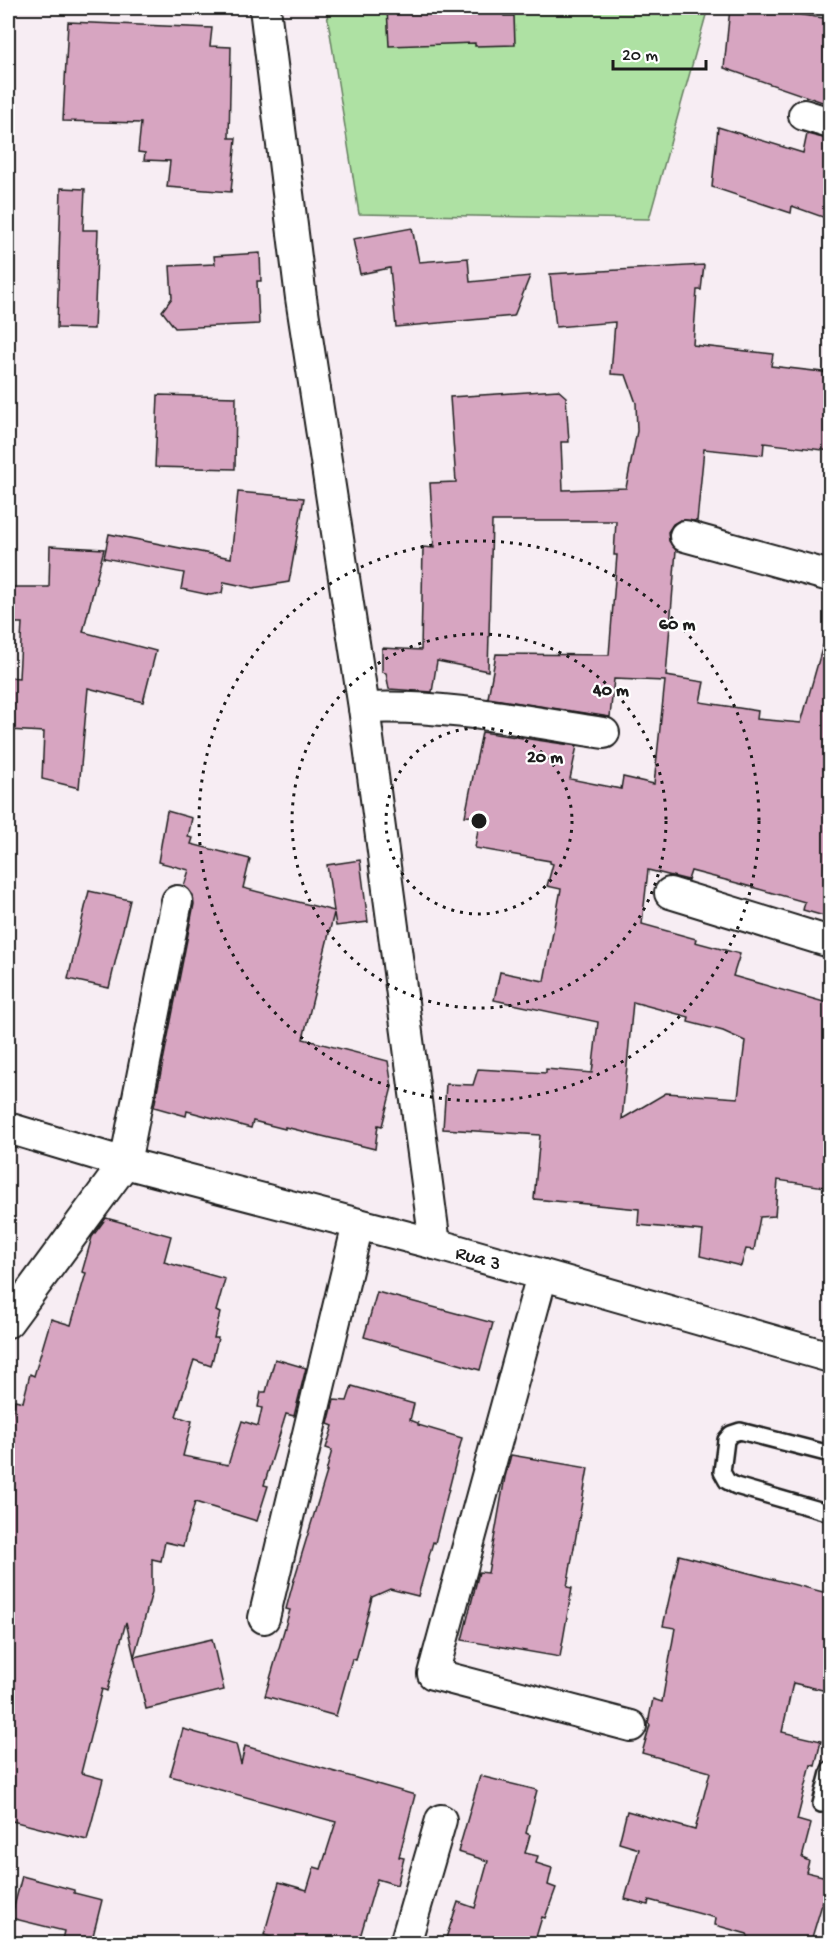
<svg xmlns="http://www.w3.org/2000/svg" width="838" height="1951" viewBox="0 0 838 1951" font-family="'Gochi Hand',sans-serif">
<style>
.green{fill:#aee1a3;stroke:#657e60;stroke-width:1.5}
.building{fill:#d7a5c1;stroke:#1c1c1c;stroke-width:1.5;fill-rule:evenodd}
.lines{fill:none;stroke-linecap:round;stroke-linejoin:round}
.lane-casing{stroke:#1c1c1c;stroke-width:20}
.street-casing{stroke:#1c1c1c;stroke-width:34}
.lane{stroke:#fff;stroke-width:15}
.street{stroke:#fff;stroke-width:30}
.ring{fill:none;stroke:#1c1c1c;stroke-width:3;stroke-dasharray:3 6}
.labels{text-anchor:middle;stroke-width:4.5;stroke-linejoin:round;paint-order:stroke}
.street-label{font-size:20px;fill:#1c1c1c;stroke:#fff}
.centre{fill:#1c1c1c;stroke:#fff;stroke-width:3}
.ring-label{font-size:18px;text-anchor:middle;font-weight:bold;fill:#1c1c1c;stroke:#fff;stroke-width:4.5;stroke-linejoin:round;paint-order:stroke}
</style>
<rect width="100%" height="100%" fill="#f7edf3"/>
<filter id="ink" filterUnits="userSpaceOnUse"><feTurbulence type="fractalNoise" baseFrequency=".0167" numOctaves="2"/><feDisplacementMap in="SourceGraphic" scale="12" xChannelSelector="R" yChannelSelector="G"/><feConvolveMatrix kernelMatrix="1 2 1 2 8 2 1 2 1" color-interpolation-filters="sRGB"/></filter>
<g filter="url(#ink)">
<polygon class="green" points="326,8 708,8 649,219 359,214"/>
<g class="building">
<polygon points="387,8 504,8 504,16 514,16 515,45 475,46 475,43 389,46"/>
<polygon points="730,8 782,8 802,15 831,19 831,105 724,68"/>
<polygon points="68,22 212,28 210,46 231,47 229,138 236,138 231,192 167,187 170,161 144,160 145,153 138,152 141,123 63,121"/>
<polygon points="718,127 803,153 807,134 831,140 831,220 792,206 791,213 712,187"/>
<polygon points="61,188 85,189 83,230 98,230 94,329 57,328"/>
<polygon points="412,228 419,262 468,258 470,282 530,276 514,316 396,327 390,268 360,274 353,239"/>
<polygon points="260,253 261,281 257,281 259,324 175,328 162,311 172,298 170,266 215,264 214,256"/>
<path d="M704,265L701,290H697L693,345L773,354L771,366L831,373V451L764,443L763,455L704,449L697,521L680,520L673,524L668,532L669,541L676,550L666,676L704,682L700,702L758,711L757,719L801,723L823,645L831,646V918L803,910L805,902L737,883L691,871L688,880L648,870L642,924L696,939L695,942L740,954L733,976L831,1004V1188L778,1180L775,1216L760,1217L754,1250L746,1249L741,1266L700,1256L703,1231L638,1225L639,1209L534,1199L540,1135L443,1129L446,1084L473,1085L478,1069L546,1073V1069L592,1073L598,1022L494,1000L500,972L544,981L561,889L547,886L553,864L550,863V861L475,848L480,817L465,816L482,732L577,746L570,779L621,789L623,777L654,784L665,681L614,679L610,717L488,698L496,654L609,655L617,555H614L616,521H492L488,671L437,661L432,692L389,689L386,673L382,672V648L421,650L423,547L434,548L430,483L456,482L450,397L558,390L566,397L569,442H561L563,490L626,488L637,431L636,403L626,375L611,374L615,322L556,327L550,274ZM633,1002L689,1017L688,1022L723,1031L745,1041L738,1098L666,1093L622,1119Z"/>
<polygon points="158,395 236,397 235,469 155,467"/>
<polygon points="238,492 304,498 289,582 253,588 224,582 222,593 210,595 181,589 184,573 104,558 109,534 231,558"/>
<polygon points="50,546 104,549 83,632 156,651 143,702 88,688 79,788 42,779 44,732 8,730 8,677 19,678 22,623 8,623 8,587 49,587"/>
<polygon points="167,811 192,818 188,837 193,838 191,844 250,859 243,888 334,911 327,865 360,860 368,922 336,926 334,913 303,1039 388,1061 392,1087 382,1126 378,1125 375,1149 285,1127 285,1129 253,1121 251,1128 187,1111 186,1116 154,1107 194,904 193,895 184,886 189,870 158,862"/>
<polygon points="89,891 130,900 109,988 68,979"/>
<polygon points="106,1218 171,1236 164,1262 225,1279 216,1311 220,1313 214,1338 218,1338 211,1366 194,1360 176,1416 192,1421 183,1456 228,1465 242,1421 258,1426 262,1408 258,1407 261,1392 266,1392 275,1359 306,1368 294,1416 286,1414 264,1485 268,1486 257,1521 195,1502 183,1546 165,1542 161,1561 152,1559 152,1592 134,1657 212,1639 224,1690 146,1709 126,1622 107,1691 102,1689 81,1773 103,1779 87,1840 8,1820 8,1431 15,1400 23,1402 30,1374 34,1376 51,1319 71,1325 86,1273 82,1272 92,1237"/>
<polygon points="377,1292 493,1323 480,1370 364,1337"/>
<polygon points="352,1386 414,1404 410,1420 418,1423 418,1425 462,1438 435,1543 433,1542 418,1596 390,1589 372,1597 356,1660 352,1659 336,1716 265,1696 290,1610 286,1609 293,1583 327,1472 326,1472 332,1450 326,1448 333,1426 328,1424 334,1400 347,1401"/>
<polygon points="511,1455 588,1468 567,1587 572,1588 560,1657 462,1640 479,1572 488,1573 505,1477"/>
<polygon points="679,1555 831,1594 831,1692 793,1683 782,1732 821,1741 815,1766 811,1765 797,1820 811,1824 802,1858 809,1861 806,1872 831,1878 831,1903 823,1901 810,1944 752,1944 747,1934 715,1925 716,1918 649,1900 648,1905 625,1899 639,1849 619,1843 627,1811 695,1830 710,1772 642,1753 650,1725 648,1723 653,1699 662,1702 675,1628 663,1626"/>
<polygon points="183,1729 236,1744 241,1764 245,1746 415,1795 399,1857 404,1858 397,1885 377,1879 358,1944 293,1944 264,1935 279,1882 307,1890 314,1867 321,1869 336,1822 170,1776"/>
<polygon points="480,1776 537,1790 526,1833 530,1835 525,1853 538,1856 536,1863 552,1868 548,1885 556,1888 545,1918 542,1917 534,1944 444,1944 458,1902 475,1908 488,1861 458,1852"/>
<polygon points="22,1876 74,1890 74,1893 102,1900 91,1944 61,1944 64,1931 11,1918"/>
</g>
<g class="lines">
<defs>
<g id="lane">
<polyline points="830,1454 740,1431 731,1434 726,1440 722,1472 727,1481 736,1486 830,1513"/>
<polyline points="821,1804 830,1769"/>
</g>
<g id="street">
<polyline points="265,8 301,298 364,708 435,1244"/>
<polyline points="804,115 830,123"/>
<polyline points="685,536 830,576"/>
<path d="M364,708C445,704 525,721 604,733"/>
<polyline points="670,893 830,942"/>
<path id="s1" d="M8,1128L125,1163L435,1244L830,1357"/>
<polyline points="542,1275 433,1674 631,1726"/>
<polyline points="8,1322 125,1163 177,901"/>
<polyline points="264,1618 358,1224"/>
<polyline points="405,1944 441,1820"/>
</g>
</defs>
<use href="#lane" class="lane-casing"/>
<use href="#street" class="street-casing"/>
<use href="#lane" class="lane"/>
<use href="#street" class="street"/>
</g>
</g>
<g class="ring">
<circle cx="479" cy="821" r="93"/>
<circle cx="479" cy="821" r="187"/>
<circle cx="479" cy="821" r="280"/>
</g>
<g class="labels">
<g class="street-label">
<text dy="7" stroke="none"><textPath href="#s1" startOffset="488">Rua 3</textPath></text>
</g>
</g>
<circle cx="479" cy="821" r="9" class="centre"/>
<g class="ring-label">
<text x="677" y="629">60 m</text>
<text x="611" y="695">40 m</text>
<text x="545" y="762">20 m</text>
</g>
<rect width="838" height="1951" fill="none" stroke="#fff" stroke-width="30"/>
<rect x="15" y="15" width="808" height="1921" fill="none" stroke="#1c1c1c" stroke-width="2" filter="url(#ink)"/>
<path d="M613 60v9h93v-9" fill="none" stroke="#1c1c1c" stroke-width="3"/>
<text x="622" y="60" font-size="18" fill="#1c1c1c" stroke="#ffffff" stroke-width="4.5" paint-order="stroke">20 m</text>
</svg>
